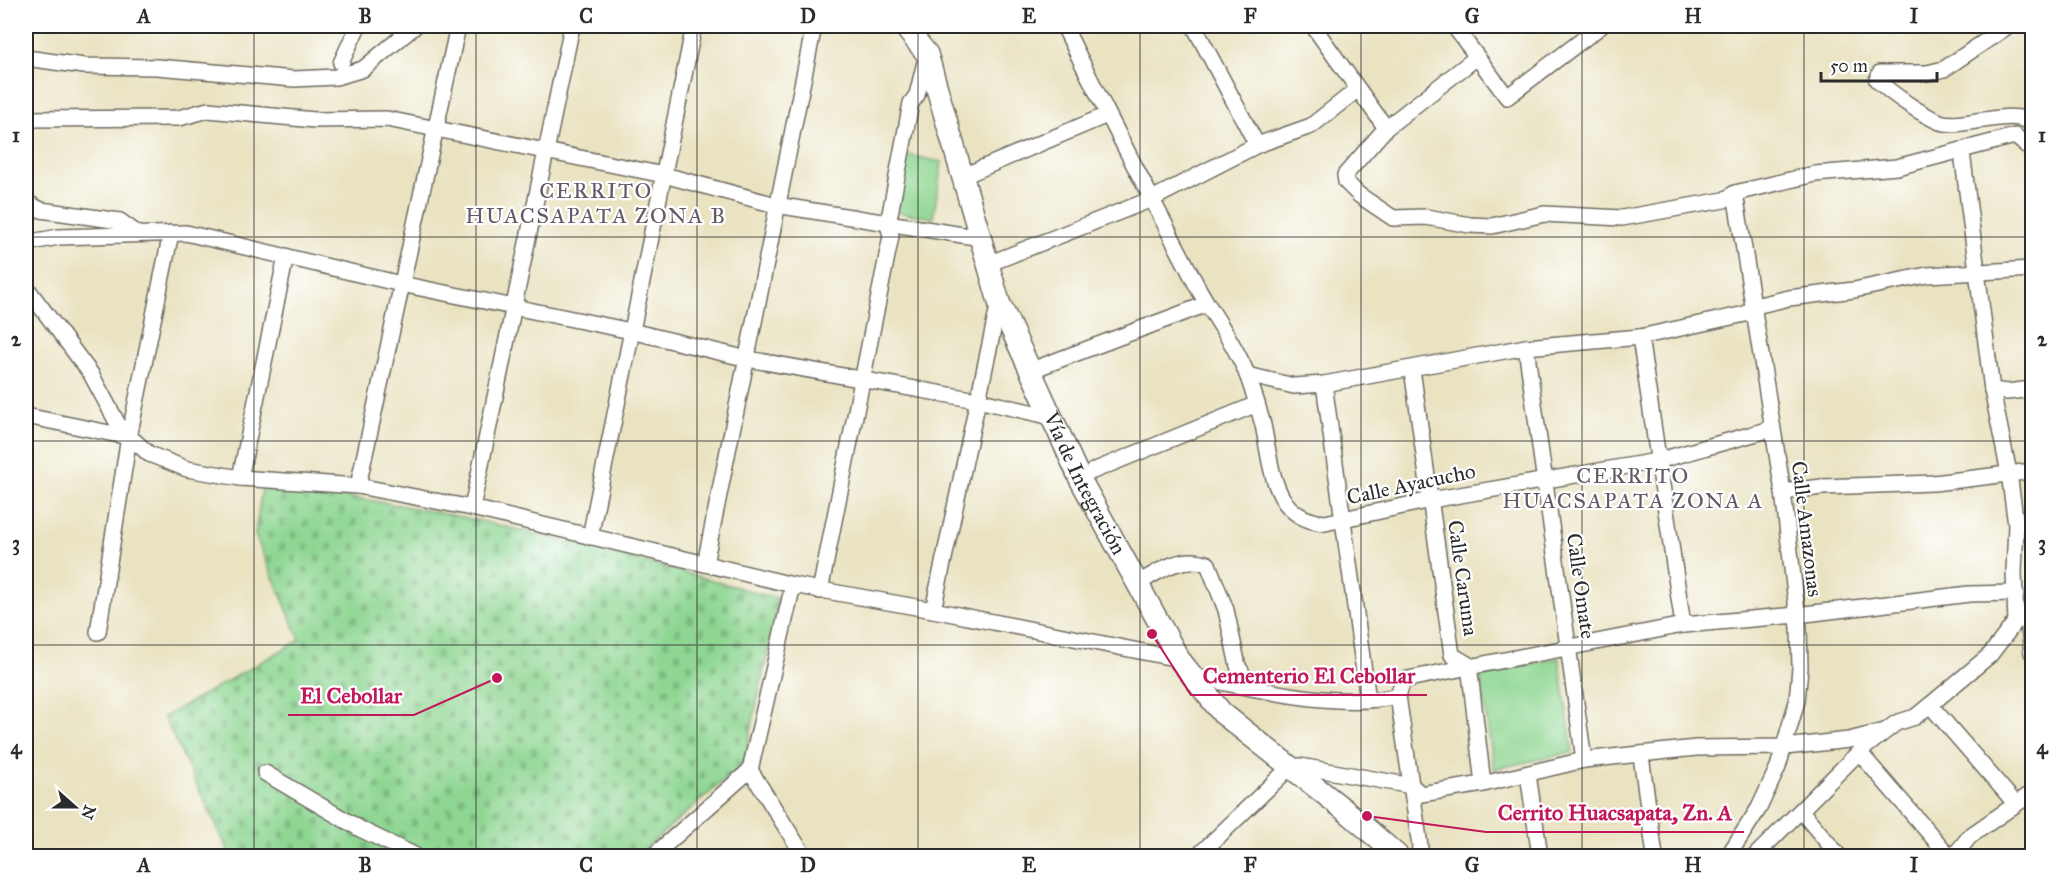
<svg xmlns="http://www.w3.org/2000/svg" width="2058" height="882" viewBox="0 0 2058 882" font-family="'IM FELL Great Primer',serif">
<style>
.cemetery{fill:url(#cemetery-stones);stroke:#5c805e;stroke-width:1.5}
.park{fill:#8ed692;stroke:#5c805e;stroke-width:1.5}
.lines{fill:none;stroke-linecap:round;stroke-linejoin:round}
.minor-casing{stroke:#6e6b60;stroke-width:18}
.secondary-casing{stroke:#6e6b60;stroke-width:24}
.minor{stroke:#fff;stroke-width:15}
.secondary{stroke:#fff;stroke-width:21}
.grid{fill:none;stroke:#2b2b2b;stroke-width:1.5;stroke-opacity:0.55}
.labels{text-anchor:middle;stroke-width:4.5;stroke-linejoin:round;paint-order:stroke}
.street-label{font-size:21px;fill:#2b2b2b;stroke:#fff}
.neighbourhood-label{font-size:22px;letter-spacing:1.5px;fill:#645966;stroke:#fff}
.leader{fill:none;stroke:#c2185b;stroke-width:2}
.callout-dot{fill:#c2185b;stroke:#fff;stroke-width:2}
.callout-label{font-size:22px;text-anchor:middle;font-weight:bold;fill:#c2185b;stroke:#fff;stroke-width:4.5;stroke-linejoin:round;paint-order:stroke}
.neatline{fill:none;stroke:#2b2b2b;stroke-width:2}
.grid-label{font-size:20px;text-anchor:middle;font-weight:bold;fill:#2b2b2b}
</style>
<defs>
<pattern id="cemetery-stones" width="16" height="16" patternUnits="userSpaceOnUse" patternTransform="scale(1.5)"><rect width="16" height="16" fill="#8ed692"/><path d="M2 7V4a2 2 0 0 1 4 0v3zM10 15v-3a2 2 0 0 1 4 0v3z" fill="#7bb87e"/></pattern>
</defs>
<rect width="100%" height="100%" fill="#fff"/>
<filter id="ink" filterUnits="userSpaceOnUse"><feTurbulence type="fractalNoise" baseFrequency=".0167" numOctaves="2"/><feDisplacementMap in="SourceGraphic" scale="12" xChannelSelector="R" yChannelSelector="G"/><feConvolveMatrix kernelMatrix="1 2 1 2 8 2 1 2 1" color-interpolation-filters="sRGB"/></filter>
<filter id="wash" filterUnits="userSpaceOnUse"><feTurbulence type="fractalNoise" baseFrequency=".008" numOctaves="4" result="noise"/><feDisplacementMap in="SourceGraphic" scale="24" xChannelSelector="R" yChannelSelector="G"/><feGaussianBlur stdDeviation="1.35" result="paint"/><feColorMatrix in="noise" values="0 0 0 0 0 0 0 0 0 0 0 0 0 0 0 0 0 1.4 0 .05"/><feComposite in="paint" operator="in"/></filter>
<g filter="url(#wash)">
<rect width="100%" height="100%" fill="#eae3c2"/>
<path class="cemetery" d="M262,487C438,502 609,551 779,599L744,763L636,856H231L164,717L300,640L255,535Z"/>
<g class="park">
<polygon points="907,155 942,162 933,218 897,212"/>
<polygon points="1559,658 1573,752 1494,769 1480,674"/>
</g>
</g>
<g filter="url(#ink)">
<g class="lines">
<defs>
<g id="minor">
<path d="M1064,26C1106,113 1152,199 1197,286C1213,316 1236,345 1248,377C1254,393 1259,409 1263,425C1272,467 1272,519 1325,523L1431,500L1657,461L1771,429"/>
<polyline points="1194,26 1257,145"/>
<polyline points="1313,26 1386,128"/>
<polyline points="1454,26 1507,97 1601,26"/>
<path d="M2008,26L1944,69L1927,73H1880L1877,80C1892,94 1922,115 1940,122C1964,130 2014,106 2032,124"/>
<polyline points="913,34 925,26"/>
<polyline points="1477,57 1386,128 1345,175 1346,182 1359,195 1393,218 1426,217 1470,225 1492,226 1544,214 1622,218 1724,200 1735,193 1815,174 1897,167 2015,136 2032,150"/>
<polyline points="26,58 84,66 157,67 294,79 336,77 363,69 415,26"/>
<polyline points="341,63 358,26"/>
<polyline points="26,119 179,118 208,110 315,120 387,119 664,175 776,205 981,238"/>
<polyline points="1962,152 1992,390 2009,473 2016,525 2014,572 2016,621"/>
<polyline points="961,177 1107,115"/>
<polyline points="26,202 41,210 120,221 138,234"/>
<polyline points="26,243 59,237 186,233 401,284 631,331 748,359 977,400 1052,417"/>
<polyline points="988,264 1152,199 1257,145 1311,126 1358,89"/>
<polyline points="26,287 91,374 120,428 149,454 187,469 240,478 358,486 472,508 793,585 933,610 1179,659"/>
<polyline points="1640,337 1683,625"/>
<polyline points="1526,347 1584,760"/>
<polyline points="1412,369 1452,655 1469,665 1483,784"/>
<polyline points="1029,371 1207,304"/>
<polyline points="1247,375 1294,386 1324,384 1526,347 1640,337 1745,314 1755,306 1789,298 1854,290 1927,275 2032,269"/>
<polyline points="1324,384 1368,700"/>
<polyline points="1992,390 2007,392 2032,389"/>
<polyline points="26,416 129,437"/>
<polyline points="1093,471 1257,404"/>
<polyline points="240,478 286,256"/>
<polyline points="358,486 458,26"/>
<polyline points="1783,492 1822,487 1934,483 2032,471"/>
<polyline points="472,508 572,26"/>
<polyline points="590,537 694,26"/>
<polyline points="705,564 814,26"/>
<path d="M1136,585C1158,571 1182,554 1208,564L1226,610L1238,666L1250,687"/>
<polyline points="820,591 891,236 888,224 911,103 917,95 927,54"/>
<polyline points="933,610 999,302"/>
<polyline points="2027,613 2032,653"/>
<polyline points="98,632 129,437 171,233"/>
<path d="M1191,676C1254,688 1335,710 1398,696L1403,680L1683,625L1797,615L1969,594L2016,593"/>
<polyline points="1398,696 1420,846 1419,856"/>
<polyline points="1930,705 2015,803"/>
<polyline points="1859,752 1949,856"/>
<polyline points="1641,756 1655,856"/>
<polyline points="750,770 804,856"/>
<polyline points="265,773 362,830 416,856"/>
<polyline points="1528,774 1540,856"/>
<polyline points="1802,812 1839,856"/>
<polyline points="653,856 750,770 793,585"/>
<polyline points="1198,856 1290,767 1300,766 1412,786 1421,794 1483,784 1584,760 1696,748 1785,747 1849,740 1885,731"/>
<polyline points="1728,856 1759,808 1778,767 1797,701 1800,668 1799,628 1783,492 1735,193"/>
<polyline points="1755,856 1859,752 1896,723 1915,717 1930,705 1990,655 2016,621 2032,610"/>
<polyline points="1954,856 1970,836 2032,793"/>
</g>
<g id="secondary">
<path id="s1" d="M904,26L927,54L999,302L1080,479L1179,659L1222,713L1351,815L1398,856"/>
</g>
</defs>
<use href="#minor" class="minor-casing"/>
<use href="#secondary" class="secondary-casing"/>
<use href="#minor" class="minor"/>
<use href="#secondary" class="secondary"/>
</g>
</g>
<path class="grid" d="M254,26V856M476,26V856M697,26V856M918,26V856M1140,26V856M1361,26V856M1582,26V856M1804,26V856M26,237H2032M26,441H2032M26,645H2032"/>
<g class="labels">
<g class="street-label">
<text dy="7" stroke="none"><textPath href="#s1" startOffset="495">Vía de Integración</textPath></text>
<text transform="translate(1411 484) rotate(-12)" y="7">Calle Ayacucho</text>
<text transform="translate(1807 529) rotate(83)" y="7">Calle Amazonas</text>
<text transform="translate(1463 578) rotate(82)" y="7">Calle Caruma</text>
<text transform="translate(1581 586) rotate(82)" y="7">Calle Omate</text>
</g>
<g class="neighbourhood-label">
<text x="596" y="198">CERRITO<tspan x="596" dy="25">HUACSAPATA ZONA B</tspan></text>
<text x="1633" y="483">CERRITO<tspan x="1633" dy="25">HUACSAPATA ZONA A</tspan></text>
</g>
</g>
<path class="leader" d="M1152 634L1191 695H1427M497 678L414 715H288M1367 816L1486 832H1744"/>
<g class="callout-dot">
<circle cx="1152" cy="634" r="6"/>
<circle cx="497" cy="678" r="6"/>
<circle cx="1367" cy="816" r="6"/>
</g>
<g class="callout-label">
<text x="1309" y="683">Cementerio El Cebollar</text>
<text x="351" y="703">El Cebollar</text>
<text x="1615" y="820">Cerrito Huacsapata, Zn. A</text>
</g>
<rect width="2058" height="882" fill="none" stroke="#fff" stroke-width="66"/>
<g transform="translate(75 807) rotate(111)" stroke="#ffffff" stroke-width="4.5" paint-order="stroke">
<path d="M0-4.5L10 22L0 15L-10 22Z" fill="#2b2b2b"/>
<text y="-9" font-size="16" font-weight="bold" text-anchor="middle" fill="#2b2b2b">N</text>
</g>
<path d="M1821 72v9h116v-9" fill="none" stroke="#2b2b2b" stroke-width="3"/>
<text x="1830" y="72" font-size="18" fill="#2b2b2b" stroke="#ffffff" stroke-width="4.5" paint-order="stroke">50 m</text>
<rect x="33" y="33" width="1992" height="816" class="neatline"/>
<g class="grid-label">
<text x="144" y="23">A</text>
<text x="365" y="23">B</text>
<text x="586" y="23">C</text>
<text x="808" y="23">D</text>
<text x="1029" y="23">E</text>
<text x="1250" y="23">F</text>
<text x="1472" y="23">G</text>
<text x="1693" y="23">H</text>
<text x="1914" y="23">I</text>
<text x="16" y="142">1</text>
<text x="2042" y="142">1</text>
<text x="16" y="346">2</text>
<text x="2042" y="346">2</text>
<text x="16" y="550">3</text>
<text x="2042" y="550">3</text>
<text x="16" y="754">4</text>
<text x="2042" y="754">4</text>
<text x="144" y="872">A</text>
<text x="365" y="872">B</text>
<text x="586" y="872">C</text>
<text x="808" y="872">D</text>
<text x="1029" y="872">E</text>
<text x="1250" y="872">F</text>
<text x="1472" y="872">G</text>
<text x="1693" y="872">H</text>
<text x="1914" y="872">I</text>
</g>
</svg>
